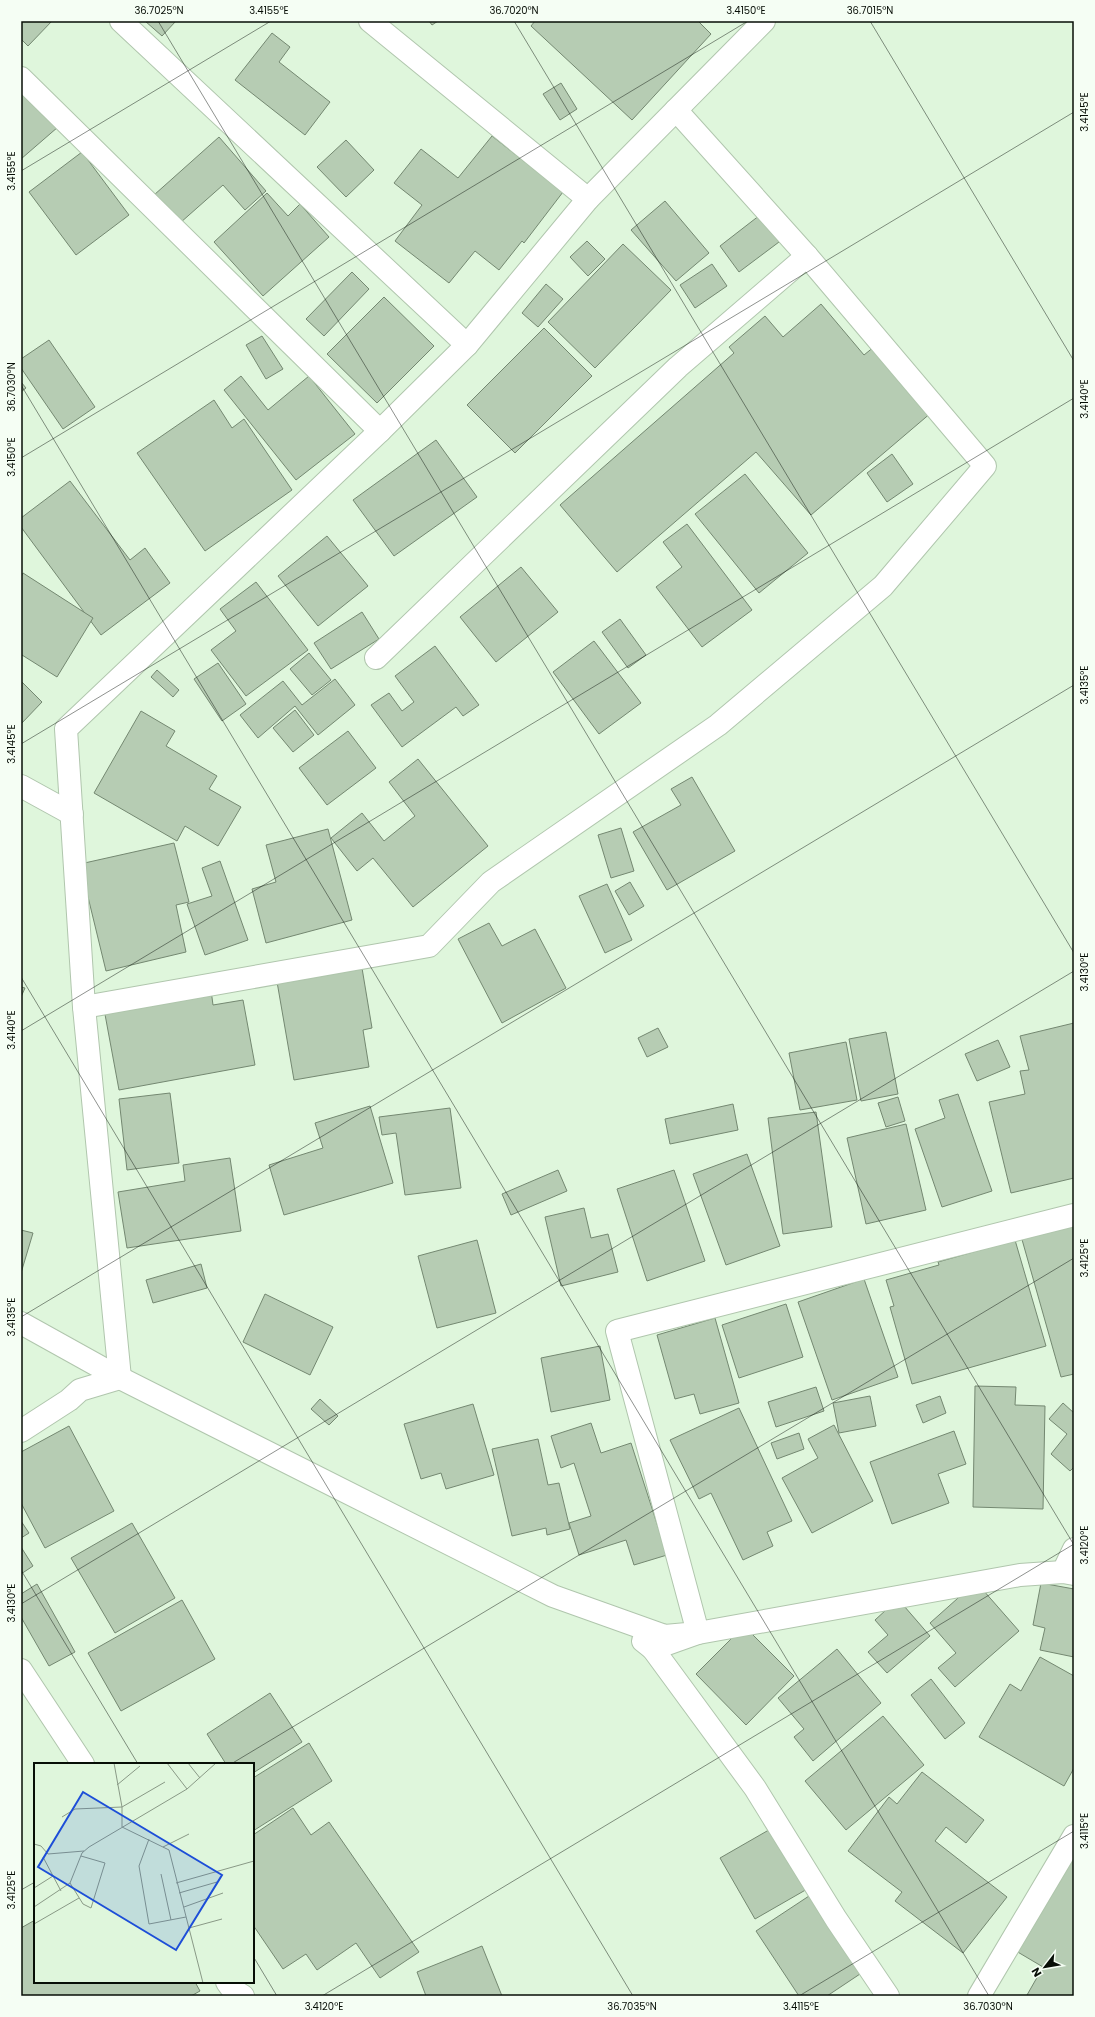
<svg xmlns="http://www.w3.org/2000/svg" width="1095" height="2017" viewBox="0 0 1095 2017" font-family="Poppins,sans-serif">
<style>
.building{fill:#b6ccb3;stroke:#748871}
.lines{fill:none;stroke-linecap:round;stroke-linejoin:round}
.minor-casing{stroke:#b0c6ad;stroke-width:24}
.minor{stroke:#fff;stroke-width:22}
.ticks{fill:none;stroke:#070e06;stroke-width:1;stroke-opacity:0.45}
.inset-road{fill:none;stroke:#899986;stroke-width:1}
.view{fill:#1d4ed8;fill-opacity:0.15;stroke:#1d4ed8;stroke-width:2}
.inset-edge{fill:none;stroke:#070e06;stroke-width:2}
.neatline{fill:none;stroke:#070e06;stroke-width:1.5}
.ticks-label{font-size:10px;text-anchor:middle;fill:#070e06}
</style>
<rect width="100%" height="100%" fill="#dff6dc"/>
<g class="building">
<polygon points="21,21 52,21 28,46 21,39"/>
<polygon points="145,21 176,21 162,36"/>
<polygon points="429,21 438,21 432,25"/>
<polygon points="535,21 698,21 711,34 632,120 531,26"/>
<polygon points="272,33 290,47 279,62 330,102 305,135 235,80"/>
<polygon points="561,83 577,109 560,120 543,94"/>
<polygon points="21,84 58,127 21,159"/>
<polygon points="492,136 563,192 524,243 522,241 499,270 475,251 449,283 395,241 422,205 394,183 421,149 458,178"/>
<polygon points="219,137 266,191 245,210 223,185 180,223 154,195"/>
<polygon points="346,140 374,170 346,197 317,167"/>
<polygon points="82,152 129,215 76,255 29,192"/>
<polygon points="267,193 288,216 300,204 329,237 263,296 214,242"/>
<polygon points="665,201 709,253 676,281 631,230"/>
<polygon points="760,215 779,242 739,272 720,246"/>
<polygon points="587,241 605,259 588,276 570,257"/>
<polygon points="623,244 671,290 595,368 548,322"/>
<polygon points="712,264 727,286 695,308 680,285"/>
<polygon points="352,272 369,289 324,336 306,319"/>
<polygon points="546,284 563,299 538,327 522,313"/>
<polygon points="384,297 434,346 377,403 327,354"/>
<polygon points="821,304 864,355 875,346 932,412 811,515 756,452 617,572 560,505 734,353 729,347 765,316 783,337"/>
<polygon points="544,328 592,376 515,453 467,405"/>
<polygon points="262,336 283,369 266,379 246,345"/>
<polygon points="49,340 95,407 63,429 21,368 21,359"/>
<polygon points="241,376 268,410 309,376 355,434 296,480 224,390"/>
<polygon points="21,382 26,388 21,392"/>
<polygon points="214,400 232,428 244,419 292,490 205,551 137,453"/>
<polygon points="436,440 477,497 394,556 353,500"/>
<polygon points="892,454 913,484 887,502 867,473"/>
<polygon points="745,474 808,553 759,593 695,514"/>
<polygon points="70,481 130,560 145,548 170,583 101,635 21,527 21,518"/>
<polygon points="687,524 752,610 702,647 656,587 682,567 663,542"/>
<polygon points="327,536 368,586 318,626 278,576"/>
<polygon points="521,567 558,612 496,662 460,617"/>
<polygon points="23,573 93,618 57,677 22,655 21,657 21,577"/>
<polygon points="256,582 308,650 246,696 211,650 236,631 220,609"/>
<polygon points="362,612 379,639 331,669 314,643"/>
<polygon points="620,619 646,655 628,668 602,632"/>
<polygon points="594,641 641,703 599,734 553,672"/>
<polygon points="435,646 479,705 463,716 456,707 402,747 371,705 389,693 402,711 414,702 395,676"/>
<polygon points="309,653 331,680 312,695 290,669"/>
<polygon points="218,663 246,704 222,721 194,679"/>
<polygon points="157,670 179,690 173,697 151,677"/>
<polygon points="335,679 355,705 318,735 295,706 258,738 240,715 283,681 302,705"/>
<polygon points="21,681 42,702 21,724"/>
<polygon points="295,710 314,735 293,752 273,728"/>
<polygon points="141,711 175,731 166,746 217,776 209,789 241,807 218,846 185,826 177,841 94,793"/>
<polygon points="348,731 376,768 327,805 299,768"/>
<polygon points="418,759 488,846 413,907 373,858 357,871 331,838 362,813 384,841 415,816 389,782"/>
<polygon points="692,777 735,851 667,890 633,832 681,805 671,789"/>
<polygon points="621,828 634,871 611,878 598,835"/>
<polygon points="328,829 352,920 266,943 252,889 276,882 266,845"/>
<polygon points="174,843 189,902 176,905 186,952 106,971 80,864"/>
<polygon points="220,861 248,940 205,955 187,904 212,896 202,868"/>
<polygon points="630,882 644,906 629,915 615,891"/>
<polygon points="607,884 632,940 605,953 579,896"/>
<polygon points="489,923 502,946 535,929 566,988 502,1023 458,939"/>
<polygon points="361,962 372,1028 363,1030 369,1067 294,1080 276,976"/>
<polygon points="21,987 25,988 21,997"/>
<polygon points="211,990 213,1005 243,1000 255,1065 119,1090 104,1009"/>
<polygon points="1074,1023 1074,1178 1011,1193 989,1102 1025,1094 1020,1071 1029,1070 1020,1036"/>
<polygon points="658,1028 668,1047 647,1057 638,1038"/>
<polygon points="886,1032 898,1094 861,1101 849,1039"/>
<polygon points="998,1040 1010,1067 977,1081 965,1054"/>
<polygon points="846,1042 857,1100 800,1110 789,1053"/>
<polygon points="170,1093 179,1163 127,1170 119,1099"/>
<polygon points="958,1094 992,1191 942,1207 915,1129 945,1118 939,1100"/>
<polygon points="898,1097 905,1121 886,1127 878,1103"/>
<polygon points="733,1104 738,1130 670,1144 665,1119"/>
<polygon points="370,1106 393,1183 284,1215 269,1165 323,1148 315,1123"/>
<polygon points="450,1108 461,1188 405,1195 396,1133 382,1135 379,1117"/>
<polygon points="816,1112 832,1227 783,1234 768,1118"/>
<polygon points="906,1124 926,1210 866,1224 847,1138"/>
<polygon points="747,1154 780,1246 726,1265 693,1174"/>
<polygon points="230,1158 241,1231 127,1248 118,1192 185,1181 183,1165"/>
<polygon points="558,1170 567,1191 511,1215 502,1194"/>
<polygon points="674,1170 705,1261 647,1281 617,1189"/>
<polygon points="584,1208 591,1238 608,1234 618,1272 561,1286 545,1217"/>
<polygon points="1074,1221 1074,1374 1061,1377 1021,1236"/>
<polygon points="21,1230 33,1233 21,1273"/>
<polygon points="477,1240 496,1313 437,1328 418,1256"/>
<polygon points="1015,1240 1046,1346 912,1384 890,1307 894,1306 886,1280 939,1265 938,1262"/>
<polygon points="201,1264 207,1288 153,1303 146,1280"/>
<polygon points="864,1279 898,1377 832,1400 798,1302"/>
<polygon points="265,1294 333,1327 310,1375 243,1342"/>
<polygon points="786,1304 803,1357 739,1378 722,1325"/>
<polygon points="715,1318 739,1403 700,1414 694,1394 675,1399 657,1335"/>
<polygon points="600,1346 610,1400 551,1412 541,1358"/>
<polygon points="975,1386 1016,1387 1015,1405 1045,1406 1043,1509 973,1507"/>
<polygon points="816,1387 824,1411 776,1427 768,1402"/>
<polygon points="870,1396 876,1426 839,1433 833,1403"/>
<polygon points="940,1396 946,1413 923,1423 916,1405"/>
<polygon points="320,1399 338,1416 329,1425 311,1409"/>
<polygon points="1063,1403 1074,1413 1074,1467 1070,1471 1051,1454 1067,1434 1049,1419"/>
<polygon points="473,1404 494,1475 446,1489 441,1473 421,1479 404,1424"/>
<polygon points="739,1408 792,1521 767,1532 773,1546 743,1560 711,1493 699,1499 670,1440"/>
<polygon points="591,1423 601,1453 631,1443 667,1555 634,1565 626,1540 579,1555 569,1523 591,1516 574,1463 561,1468 551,1436"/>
<polygon points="834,1425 873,1501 812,1533 782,1478 818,1458 808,1439"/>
<polygon points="69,1426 114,1511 45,1548 21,1503 21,1452"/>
<polygon points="954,1431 966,1464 938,1474 949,1503 892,1524 870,1462"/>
<polygon points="799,1433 804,1449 777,1459 771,1443"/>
<polygon points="538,1439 548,1485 559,1483 570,1529 547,1535 546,1528 512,1536 492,1449"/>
<polygon points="21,1521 29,1533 21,1538"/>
<polygon points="132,1523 175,1598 115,1633 71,1558"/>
<polygon points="21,1547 33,1566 21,1574"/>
<polygon points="976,1582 1019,1631 955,1687 938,1668 956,1653 930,1623"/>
<polygon points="1041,1583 1074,1589 1074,1657 1040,1650 1045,1628 1033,1625"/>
<polygon points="37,1584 75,1652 49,1666 21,1617 21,1594"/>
<polygon points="898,1599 930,1636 887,1673 868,1652 888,1635 875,1620"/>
<polygon points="182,1600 215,1659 121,1711 88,1653"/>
<polygon points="744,1626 794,1676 746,1725 696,1674"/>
<polygon points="837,1649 881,1703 813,1761 794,1737 804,1729 778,1698"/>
<polygon points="1040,1657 1074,1676 1074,1768 1064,1786 979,1737 1010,1684 1021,1691"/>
<polygon points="931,1679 965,1723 945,1739 911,1695"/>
<polygon points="270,1693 302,1742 253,1773 253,1764 226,1764 207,1734"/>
<polygon points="883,1716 924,1765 846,1830 805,1781"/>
<polygon points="309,1743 332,1781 253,1831 253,1778"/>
<polygon points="922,1772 984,1820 966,1843 946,1827 935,1841 1007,1897 963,1953 895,1901 902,1892 848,1851 889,1797 897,1804"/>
<polygon points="293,1808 311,1835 329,1822 419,1952 380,1978 356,1943 317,1970 306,1954 283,1969 253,1925 253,1835"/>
<polygon points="774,1827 809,1888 755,1919 720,1858"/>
<polygon points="1074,1849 1074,1996 1029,1996 1027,1995 1043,1967 1016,1951"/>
<polygon points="809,1896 860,1974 827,1996 799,1996 756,1931"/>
<polygon points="35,1920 35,1982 195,1982 200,1991 191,1996 21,1996 21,1928"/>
<polygon points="482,1946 502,1996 426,1996 417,1972"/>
</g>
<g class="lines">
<defs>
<g id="minor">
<polyline points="121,21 467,345"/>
<polyline points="370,21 588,199"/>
<polyline points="21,78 380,431"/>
<polyline points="376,658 678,367 807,256"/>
<polyline points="21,786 72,814"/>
<polyline points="84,1007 429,946 491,882 718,725 883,586 985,466 807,256 676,110"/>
<polyline points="21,1323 120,1378 553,1596 665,1636 698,1633 1020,1575 1063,1572 1074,1574"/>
<polyline points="21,1431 69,1400 80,1390 120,1378 84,1007 66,729 380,431 467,345 588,199 764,21"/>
<polyline points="1063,1572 1074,1549"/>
<polyline points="643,1641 653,1649 755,1788 836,1919 888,1996"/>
<polyline points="653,1649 698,1633 617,1331 1074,1215"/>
<polyline points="21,1670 83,1764"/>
<polyline points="227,1982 232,1989 243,1996"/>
<polyline points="979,1996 1074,1836"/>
</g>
</defs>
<use href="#minor" class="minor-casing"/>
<use href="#minor" class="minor"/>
</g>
<path class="ticks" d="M158,21L1074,1545M514,21L1074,953M870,21L1074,361M21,171L271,21M21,385L989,1996M21,458L748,21M21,744L1074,112M21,977L633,1996M21,1031L1074,398M21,1317L1074,685M21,1570L138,1764M21,1604L1074,971M231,1764L1074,1258M21,1890L35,1882M253,1956L277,1996M322,1996L1074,1544M799,1996L1074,1831"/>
<g transform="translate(34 1763)">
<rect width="220" height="220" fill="#dff6dc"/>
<path class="inset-road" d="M80,0L88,44V64L135,87L169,220M133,0L153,26M154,0L166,15M83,22L106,3M28,54L41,46L88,44L131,19M115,76L105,103L115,161L152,154M0,81L7,83L14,91L50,88M129,84L155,71M9,94L27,128M127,111L137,157M36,120L49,141L57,145L71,100L47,93M142,120L220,98M0,125L19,113M145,130L183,119M0,144L36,120L48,90L55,84L153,26L182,0M150,144L189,130M0,161L45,135M155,165L188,156"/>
<path class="view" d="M49,29L188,112L142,187L4,104Z"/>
<rect width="220" height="220" class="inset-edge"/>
</g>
<rect width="1095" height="2017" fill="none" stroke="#f5fef4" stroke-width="44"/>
<g transform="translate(1045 1967) rotate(239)" stroke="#f5fef4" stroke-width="3" paint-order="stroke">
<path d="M0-3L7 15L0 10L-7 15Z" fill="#070e06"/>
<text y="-6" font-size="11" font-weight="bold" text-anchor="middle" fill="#070e06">N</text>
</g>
<rect x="22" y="22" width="1051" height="1973" class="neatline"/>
<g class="ticks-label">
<text x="159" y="14">36.7025°N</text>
<text x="269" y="14">3.4155°E</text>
<text x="514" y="14">36.7020°N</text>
<text x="746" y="14">3.4150°E</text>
<text x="870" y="14">36.7015°N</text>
<text transform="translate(1084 112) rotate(-90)" y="4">3.4145°E</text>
<text transform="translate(11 171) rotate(-90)" y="4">3.4155°E</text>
<text transform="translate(11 387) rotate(-90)" y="4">36.7030°N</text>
<text transform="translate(1084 399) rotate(-90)" y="4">3.4140°E</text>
<text transform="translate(11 457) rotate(-90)" y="4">3.4150°E</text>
<text transform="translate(1084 685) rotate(-90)" y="4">3.4135°E</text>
<text transform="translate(11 744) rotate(-90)" y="4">3.4145°E</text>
<text transform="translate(1084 972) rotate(-90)" y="4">3.4130°E</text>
<text transform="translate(11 1030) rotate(-90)" y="4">3.4140°E</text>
<text transform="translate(1084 1258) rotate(-90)" y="4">3.4125°E</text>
<text transform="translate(11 1317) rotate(-90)" y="4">3.4135°E</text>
<text transform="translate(1084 1545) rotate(-90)" y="4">3.4120°E</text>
<text transform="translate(11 1603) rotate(-90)" y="4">3.4130°E</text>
<text transform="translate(1084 1831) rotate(-90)" y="4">3.4115°E</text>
<text transform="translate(11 1890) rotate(-90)" y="4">3.4125°E</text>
<text x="324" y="2010">3.4120°E</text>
<text x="632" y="2010">36.7035°N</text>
<text x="801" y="2010">3.4115°E</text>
<text x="988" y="2010">36.7030°N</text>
</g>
</svg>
